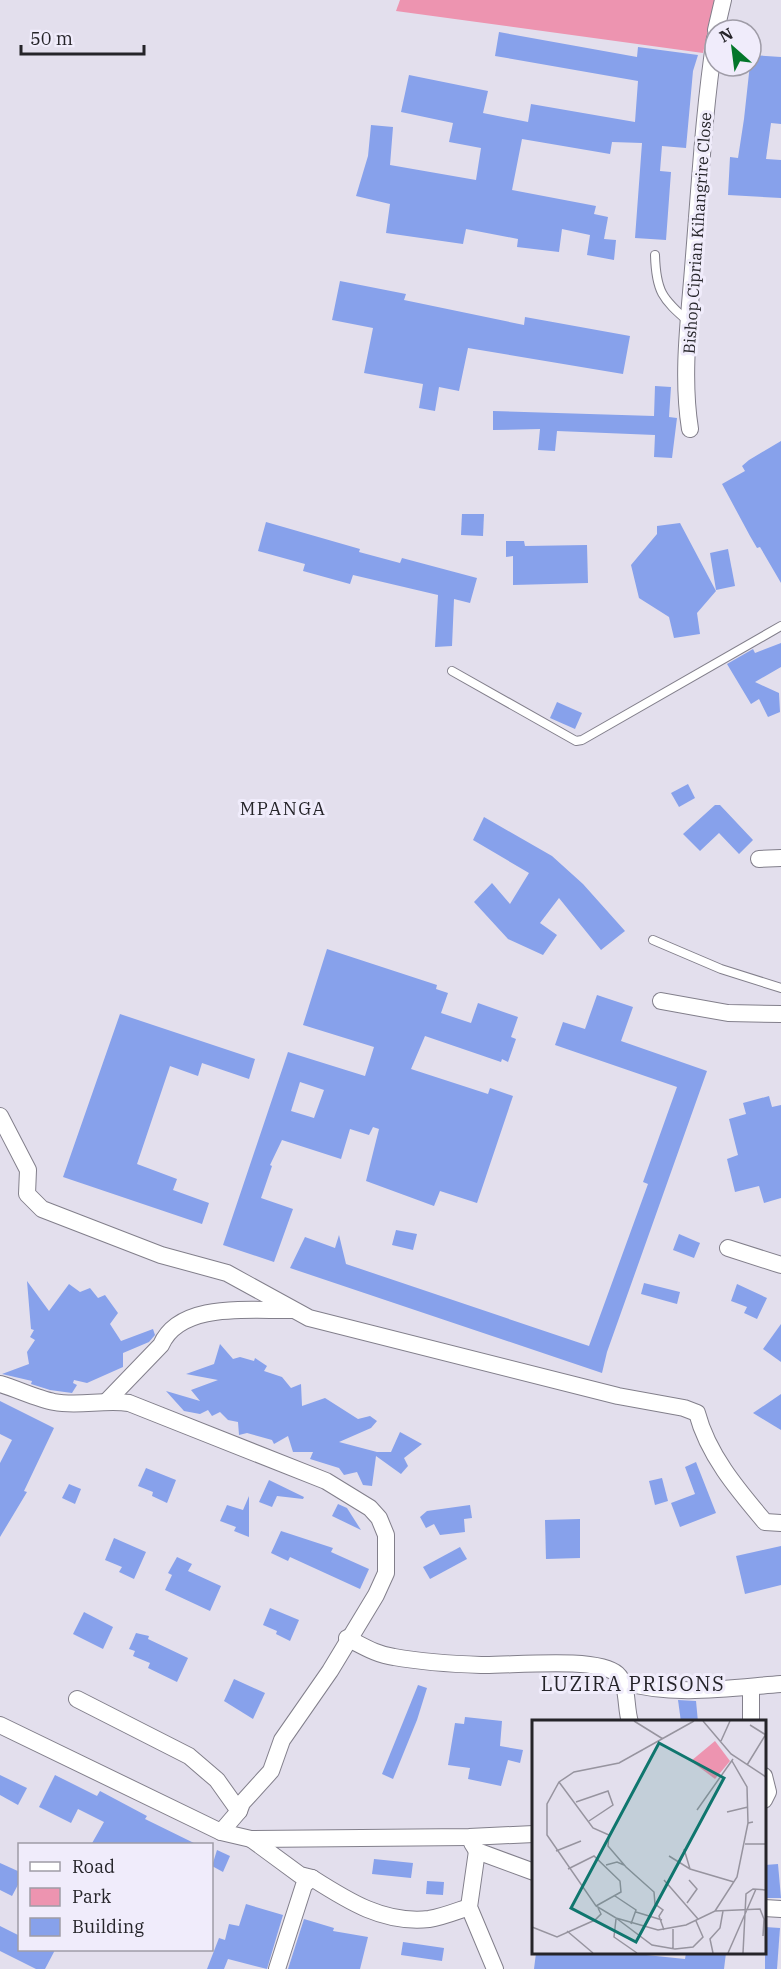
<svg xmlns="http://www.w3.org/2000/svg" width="781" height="1969" viewBox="0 0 781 1969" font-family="'IBM Plex Serif',serif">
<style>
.green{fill:#ed94b0}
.building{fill:#87a1eb;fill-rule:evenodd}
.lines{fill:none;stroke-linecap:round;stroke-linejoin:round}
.service-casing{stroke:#827f8b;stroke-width:10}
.minor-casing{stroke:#827f8b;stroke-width:18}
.service{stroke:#fff;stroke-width:8}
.minor{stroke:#fff;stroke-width:16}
.labels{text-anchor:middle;stroke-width:6;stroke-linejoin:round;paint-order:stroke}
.street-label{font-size:16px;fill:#252429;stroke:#f0ecfb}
.neighbourhood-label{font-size:18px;letter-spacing:1.5px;fill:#252429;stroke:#f0ecfb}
.quarter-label{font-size:20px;letter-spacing:1.5px;fill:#252429;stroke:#f0ecfb}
.inset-road{fill:none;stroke:#97949f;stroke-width:1.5}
.view{fill:#0f766e;fill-opacity:0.15;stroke:#0f766e;stroke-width:3}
.inset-edge{fill:none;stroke:#252429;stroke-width:3}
</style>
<rect width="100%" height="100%" fill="#e3dfed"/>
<polygon class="green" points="400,0 715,0 703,53 396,11"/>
<g class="building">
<polygon points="499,32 637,57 638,47 698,55 693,71 686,148 662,146 660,171 671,172 666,240 635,238 642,143 612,142 610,154 522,139 512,190 596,206 594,214 608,217 604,239 616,240 614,260 587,255 590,235 562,229 559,252 517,247 518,239 466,229 463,244 386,233 390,204 356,196 368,156 371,125 393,127 390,165 476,180 481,148 449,142 453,123 401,112 409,75 488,91 483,113 528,122 531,104 635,122 638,81 495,56"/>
<polygon points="751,55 781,57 781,124 771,123 766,159 781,160 781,198 728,195 730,157 738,158 744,119"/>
<polygon points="340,281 406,294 404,300 524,325 525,317 630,336 623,374 468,348 459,391 439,387 435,411 419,408 423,384 364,373 373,328 332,320"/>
<polygon points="655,386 671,387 669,417 677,418 672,458 654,457 655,435 557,431 555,451 538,450 540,429 493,430 493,411 654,416"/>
<polygon points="781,441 781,583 760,547 757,548 750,536 722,484 745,471 742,466 749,460"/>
<polygon points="462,514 484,514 483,536 461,535"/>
<polygon points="266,522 360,549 359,552 400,563 402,558 477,578 470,603 454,599 452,646 435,647 438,595 353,575 350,584 303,571 305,564 258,551"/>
<polygon points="680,523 716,591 697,613 700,634 674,638 669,617 639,598 631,565 657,534 657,526"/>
<polygon points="506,541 524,541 525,546 587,545 588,583 513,585 513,556 506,557"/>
<polygon points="728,549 735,586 716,590 710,553"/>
<polygon points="781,643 781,667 755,682 779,693 780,712 768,717 759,699 751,704 727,664 753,649 755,653"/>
<polygon points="557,702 582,713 575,729 550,718"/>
<polygon points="688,784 695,798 679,807 671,793"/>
<polygon points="715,805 720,805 753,840 739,854 719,833 700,851 683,834"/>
<polygon points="484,817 552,856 583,884 625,931 601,950 559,898 540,923 557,935 543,955 508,939 474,902 492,883 510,904 529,873 473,840"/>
<path d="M327,949L437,985L436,989L448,993L441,1013L471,1023L478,1003L518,1017L511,1037L516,1039L508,1062L502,1059L501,1062L425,1036L411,1069L488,1094L490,1088L513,1096L477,1203L440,1191L434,1206L366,1181L379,1129L373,1127L369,1135L350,1129L341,1159L282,1140L270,1165L272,1166L261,1198L293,1209L274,1262L223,1245L288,1052L365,1076L374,1047L303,1025ZM300,1082L324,1090L314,1118L291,1111Z"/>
<polygon points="597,995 633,1007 621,1041 707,1071 607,1352 602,1373 290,1268 305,1237 335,1248 339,1235 346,1264 589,1346 648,1184 643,1182 677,1087 555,1045 563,1022 585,1029"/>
<polygon points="120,1014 255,1059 249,1079 202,1063 198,1076 170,1066 137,1164 177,1179 173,1190 209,1203 202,1224 63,1177"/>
<polygon points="769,1096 772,1107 781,1105 781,1198 764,1203 759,1186 735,1192 727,1159 738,1155 729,1119 746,1114 743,1103"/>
<polygon points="396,1230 417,1234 413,1250 392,1245"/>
<polygon points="679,1234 700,1243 694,1258 673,1250"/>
<polygon points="27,1281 49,1311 69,1284 80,1292 90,1288 98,1298 105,1295 118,1313 110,1324 121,1341 153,1329 155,1335 149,1342 123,1353 123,1367 87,1383 74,1380 73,1383 77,1385 72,1393 50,1390 31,1384 32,1381 2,1374 29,1364 27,1352 35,1340 30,1337 34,1330 31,1329"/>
<polygon points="644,1283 680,1292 677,1304 641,1294"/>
<polygon points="737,1284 767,1298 757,1319 744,1313 747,1307 731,1301"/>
<polygon points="781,1324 781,1362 763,1349"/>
<polygon points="220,1344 233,1359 240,1357 254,1361 255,1358 267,1366 264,1371 282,1377 291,1388 301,1384 302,1406 325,1398 358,1419 370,1416 377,1421 371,1428 339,1442 377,1452 391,1452 400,1432 422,1444 404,1458 408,1466 401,1474 376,1456 372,1486 363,1485 357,1472 344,1475 339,1468 310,1459 313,1452 293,1452 288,1436 274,1444 272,1440 247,1433 239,1435 238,1422 228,1420 220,1412 212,1416 208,1410 200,1414 184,1411 166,1391 200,1401 191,1390 218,1380 186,1374 214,1364"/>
<polygon points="781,1394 781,1430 753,1413"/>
<polygon points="0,1401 54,1428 24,1491 27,1492 0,1537 0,1463 12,1440 0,1434"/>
<polygon points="696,1462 716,1513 680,1527 671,1503 695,1494 685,1467"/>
<polygon points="146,1468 176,1480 167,1503 152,1496 153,1492 138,1486"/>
<polygon points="662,1478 668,1501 655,1505 649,1481"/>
<polygon points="269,1480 304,1497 303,1499 277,1496 272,1507 259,1502"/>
<polygon points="69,1484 81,1489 75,1504 62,1498"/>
<polygon points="249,1496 249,1537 234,1531 236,1527 220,1521 227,1505 243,1510"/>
<polygon points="338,1504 347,1508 361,1530 332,1516"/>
<polygon points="470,1505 472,1518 464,1519 465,1532 440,1535 434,1524 426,1528 420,1517 427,1511"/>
<polygon points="580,1519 580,1558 546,1559 545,1520"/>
<polygon points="281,1531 333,1548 331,1552 369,1569 360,1589 290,1557 288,1561 271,1553"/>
<polygon points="114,1538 146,1552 134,1579 119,1572 122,1567 105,1560"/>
<polygon points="781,1546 781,1585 745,1594 736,1556"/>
<polygon points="460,1547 467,1559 430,1579 423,1567"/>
<polygon points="177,1557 192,1564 188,1571 221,1586 210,1611 165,1590 172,1575 168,1573"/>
<polygon points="270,1608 299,1620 290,1641 276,1634 277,1631 263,1625"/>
<polygon points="84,1612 113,1627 103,1649 73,1634"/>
<polygon points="136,1633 149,1636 148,1639 188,1658 177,1682 148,1668 150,1663 133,1656 135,1651 129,1649"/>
<polygon points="234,1679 265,1693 253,1719 224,1701"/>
<polygon points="418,1685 427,1688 417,1720 393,1779 382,1774"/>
<polygon points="678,1700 696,1701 698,1722 681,1722"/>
<polygon points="465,1717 502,1721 500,1746 523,1750 520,1763 508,1760 501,1786 468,1779 470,1768 448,1765 455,1723 464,1724"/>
<polygon points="0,1775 27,1788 18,1805 0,1795"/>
<polygon points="55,1775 97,1796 100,1791 147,1816 145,1819 198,1845 91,1845 104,1822 78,1809 71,1823 39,1807"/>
<polygon points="217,1850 230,1856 223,1872 212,1866"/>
<polygon points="374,1859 413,1863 411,1878 372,1874"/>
<polygon points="0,1863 20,1872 20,1881 12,1896 0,1890"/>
<polygon points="778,1864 781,1898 765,1898 765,1865"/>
<polygon points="427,1881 444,1882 443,1895 426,1894"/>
<polygon points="246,1904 283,1915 267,1969 228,1959 224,1969 207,1969 219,1938 225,1940 229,1924 239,1926"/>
<polygon points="304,1919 334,1928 333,1931 368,1937 360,1969 288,1969"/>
<polygon points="0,1926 20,1936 20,1950 55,1950 45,1969 36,1969 0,1951"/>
<polygon points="765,1927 780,1928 777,1969 765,1969"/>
<polygon points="403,1942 444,1948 442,1961 401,1955"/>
<polygon points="536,1953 627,1953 685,1959 686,1953 726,1953 724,1969 534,1969"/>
</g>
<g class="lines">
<defs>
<g id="service">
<path d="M655,255C656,291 662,299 689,322"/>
<polyline points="452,671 576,741 582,740 781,626"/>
<polyline points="653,940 721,969 781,988"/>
</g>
<g id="minor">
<polyline points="716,30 723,0"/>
<path d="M690,429C681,373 690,313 694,256C700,183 704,110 715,38"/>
<polyline points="759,859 781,858"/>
<polyline points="661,1001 728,1013 781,1014"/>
<path d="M0,1116L28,1170L27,1194L42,1209L161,1255L227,1273L309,1318L618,1396L684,1408L697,1413C708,1455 738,1490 765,1522L781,1523"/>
<polyline points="728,1248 781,1265"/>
<path d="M0,1384C17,1389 38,1399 54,1402C79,1407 104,1399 129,1403L326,1481L370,1508L379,1518L386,1535V1573L376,1595L330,1671L282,1740L271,1771L242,1803L239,1811L221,1832"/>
<path d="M108,1400L161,1345C180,1301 252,1311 292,1310"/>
<path d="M347,1638C363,1646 377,1655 394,1657C422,1662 452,1664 481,1665C509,1666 597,1656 617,1674C629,1685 625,1707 630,1722"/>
<path d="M621,1681C672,1697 729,1688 781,1684"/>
<polyline points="77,1699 189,1756 217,1780 239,1811"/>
<polyline points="751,1722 751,1687"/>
<polyline points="0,1725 221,1832 251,1839 469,1837 534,1834"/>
<polyline points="764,1776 768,1792 764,1800"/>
<polyline points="251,1839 300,1875 312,1878 304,1885 277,1969"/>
<polyline points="472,1843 477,1851 534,1872"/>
<polyline points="477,1851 469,1907 495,1969"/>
<path d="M312,1878C348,1901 384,1924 429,1919C442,1917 457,1911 469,1907"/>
<polyline points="764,1908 781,1909"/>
</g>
</defs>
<use href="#service" class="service-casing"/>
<use href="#minor" class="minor-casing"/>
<use href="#service" class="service"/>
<use href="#minor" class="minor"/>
</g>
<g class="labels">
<g class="street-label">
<text transform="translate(697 233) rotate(-86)" y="6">Bishop Ciprian Kihangrire Close</text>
</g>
<g class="neighbourhood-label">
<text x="283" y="815">MPANGA</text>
</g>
<g class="quarter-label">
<text x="633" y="1691">LUZIRA PRISONS</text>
</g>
</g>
<g transform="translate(532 1720)">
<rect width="234" height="234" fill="#e3dfed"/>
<path d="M183,21L198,41L183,59L159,41Z" fill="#ed94b0"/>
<path class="inset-road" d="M102,1L131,19M162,1L87,43L42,52L27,62L15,84V115L64,186L84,198L126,210L154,205L183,191L228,189L232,199L231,216M171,1L199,34L234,57M218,5L234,15M189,21L198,1M200,41L215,67L216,103L221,102M215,45L234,14M27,62L61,108L77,115L76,126L94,147L122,172L123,184L131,190L127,196L132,210M44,82L76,71L81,85L57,101M165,90L201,39M195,92L216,87M213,124H234M152,129L158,149M24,131L49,121M137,136L158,149L202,162M74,145L85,142L92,145M36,149L62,136L88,161L89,172L64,186M132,160L166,199M83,176L104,190L99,204M155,183L165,169L157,160M183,191L205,157L216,103M104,192L130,200M84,198L120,225L143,229L161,227L171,217L164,201M84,199L82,217L105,233M0,207L25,217L63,200L69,194L66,188M141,209V229M35,211L61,233M181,233L178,219L188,208L191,191M196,233L224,169M211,233L214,174L221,169L234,170"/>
<path class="view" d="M127,23L192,58L104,222L39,188Z"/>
<rect width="234" height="234" class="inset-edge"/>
</g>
<rect x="18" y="1843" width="195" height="108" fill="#f0ecfb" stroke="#9f9ca7" stroke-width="1.5"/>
<rect x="30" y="1862" width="30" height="9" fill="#ffffff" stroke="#9f9ca7" stroke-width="1.5"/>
<text x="72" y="1873" font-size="18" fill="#252429">Road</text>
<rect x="30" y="1888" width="30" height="18" fill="#ed94b0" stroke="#9f9ca7" stroke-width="1.5"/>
<text x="72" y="1903" font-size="18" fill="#252429">Park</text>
<rect x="30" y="1918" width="30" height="18" fill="#87a1eb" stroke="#9f9ca7" stroke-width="1.5"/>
<text x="72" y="1933" font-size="18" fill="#252429">Building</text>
<g transform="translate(733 48) rotate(332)"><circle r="28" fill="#f0ecfb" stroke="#9f9ca7" stroke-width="1.5"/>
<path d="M0-4.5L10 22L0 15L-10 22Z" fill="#03762a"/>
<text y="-9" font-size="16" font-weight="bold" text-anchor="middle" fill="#252429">N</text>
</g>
<path d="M21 45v9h123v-9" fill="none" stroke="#252429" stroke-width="3"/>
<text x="30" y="45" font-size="18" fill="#252429" stroke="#f0ecfb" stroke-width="4.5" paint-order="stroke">50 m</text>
</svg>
